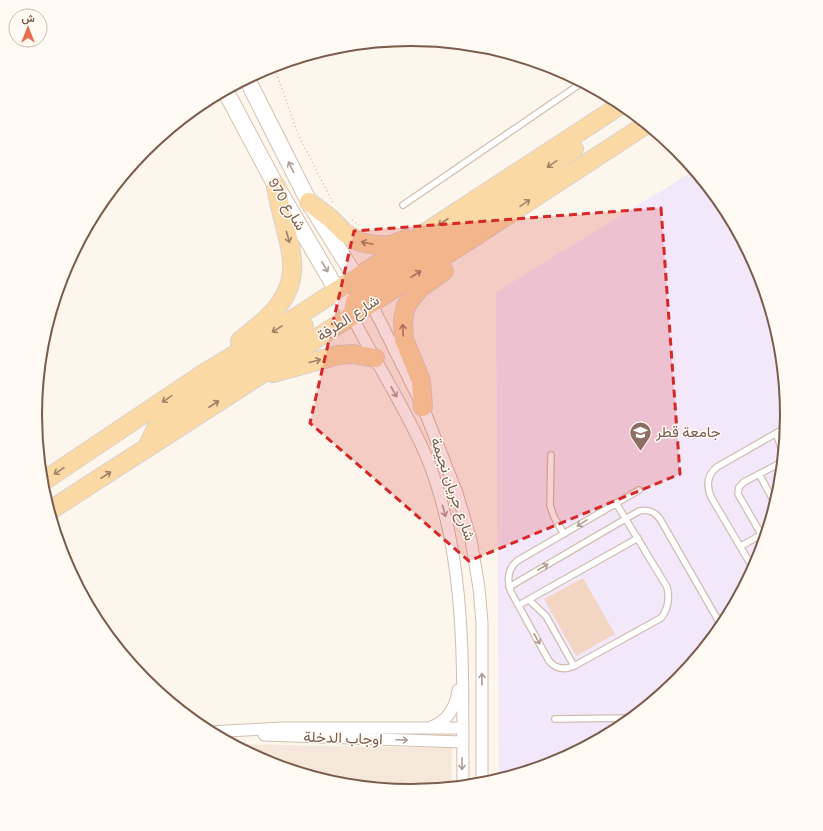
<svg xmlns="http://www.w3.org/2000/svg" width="823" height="831" viewBox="0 0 823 831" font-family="Karla,Vazirmatn,sans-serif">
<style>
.residential{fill:#f5e8da}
.education{fill:#f3e8fa}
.building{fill:#f3d5c3}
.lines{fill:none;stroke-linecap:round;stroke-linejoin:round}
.lane-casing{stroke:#d1beb0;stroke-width:8}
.street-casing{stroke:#d1beb0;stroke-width:13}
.secondary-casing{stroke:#d6c0b0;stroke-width:18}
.primary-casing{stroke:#dad1cd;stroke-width:20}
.path{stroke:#d9b8a5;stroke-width:1.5;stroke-dasharray:1 3;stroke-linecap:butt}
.lane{stroke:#fff;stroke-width:5.5}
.street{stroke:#fff;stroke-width:11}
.secondary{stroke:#fff;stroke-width:16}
.primary{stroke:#fbd9a5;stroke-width:18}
.oneway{stroke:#a18267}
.oneway2{stroke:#af9d94}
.marked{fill:#d62828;fill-opacity:0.2;stroke:#d62828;stroke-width:3;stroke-dasharray:8 5;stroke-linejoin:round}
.labels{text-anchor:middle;stroke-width:3;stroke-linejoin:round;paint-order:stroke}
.street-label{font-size:15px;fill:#7a5c4d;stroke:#fffaf3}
.education-label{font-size:15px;fill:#785e54;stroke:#fffaf3;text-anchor:start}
.rim{fill:none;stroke:#7a5c4d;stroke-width:2}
</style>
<rect width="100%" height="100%" fill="#fdf6ec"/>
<polygon class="residential" points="232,744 452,748 451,788 411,792 338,785 267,763"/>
<polygon class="education" points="695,170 725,207 759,272 781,342 788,416 781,489 759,560 724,625 678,682 620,729 555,763 499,780 496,292"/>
<polygon class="building" points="583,578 615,634 576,656 544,599"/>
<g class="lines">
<defs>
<g id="lane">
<polyline points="403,205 583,82"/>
<polyline points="776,433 784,456"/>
<polyline points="551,455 550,505 554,517 564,534"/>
<polyline points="759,474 776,505"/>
<path d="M616,503L667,587C670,599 668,609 661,618L574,666C565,670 556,669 549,661L511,592C507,581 507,570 517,561L639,490"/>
<polyline points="761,534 738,494 739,487 744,482 784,461"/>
<polyline points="741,546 768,531"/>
<path d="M754,570L711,497C706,485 707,475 717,467L787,427"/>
<path d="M509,587L639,511C648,509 654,511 660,519L722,627"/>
<polyline points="529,600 546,616 574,666"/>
<polyline points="519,605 638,538"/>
<polyline points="555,719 633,718"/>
</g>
<g id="street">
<polyline points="371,303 423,407 457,493 471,540 479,588 482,623 482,785"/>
<path d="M352,316C376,364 406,408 427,458C469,562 462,677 463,787"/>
<path d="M431,727C447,722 456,707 458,690"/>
<polyline points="208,732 283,728 462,728"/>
<polyline points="264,735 462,742"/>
</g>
<g id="secondary">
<polyline points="247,79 309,202 363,289"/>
<polyline points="225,90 276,186 352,316"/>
</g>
<g id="primary">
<polyline points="309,202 330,218 345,233 360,242 375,245 391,245 406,239"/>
<polyline points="352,316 355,302 364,291 459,230 574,149"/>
<path d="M240,341C253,330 268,320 278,306C300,278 292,252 284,222C281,210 278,198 276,186"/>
<polyline points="273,373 338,355 353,354 375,358"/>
<polyline points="423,407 421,381 404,339 403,320 406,306 419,289 444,271"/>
<polyline points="147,448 156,428 166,416 304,326"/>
<polyline points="42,482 203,374 298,316 622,104"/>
<polyline points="49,511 477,235 647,124"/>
</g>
</defs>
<use href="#lane" class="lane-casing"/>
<use href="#street" class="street-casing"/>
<use href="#secondary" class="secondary-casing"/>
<use href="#primary" class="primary-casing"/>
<g class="path">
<polyline points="273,66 278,78 298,134 333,203"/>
<polyline points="352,220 359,225"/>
</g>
<use href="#lane" class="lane"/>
<use href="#street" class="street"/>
<use href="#secondary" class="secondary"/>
<use href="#primary" class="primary"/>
</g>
<defs><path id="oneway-shaft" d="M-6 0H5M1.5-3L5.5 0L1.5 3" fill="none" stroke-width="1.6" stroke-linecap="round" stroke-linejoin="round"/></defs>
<g class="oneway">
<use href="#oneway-shaft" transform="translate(552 164) rotate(145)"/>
<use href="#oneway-shaft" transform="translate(525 203) rotate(-34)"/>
<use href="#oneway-shaft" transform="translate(443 222) rotate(147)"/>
<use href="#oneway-shaft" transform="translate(288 237) rotate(74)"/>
<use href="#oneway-shaft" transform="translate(367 243) rotate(-168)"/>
<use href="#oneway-shaft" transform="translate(416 274) rotate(-33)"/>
<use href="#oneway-shaft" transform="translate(277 329) rotate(148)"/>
<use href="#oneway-shaft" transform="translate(403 330) rotate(-93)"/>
<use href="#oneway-shaft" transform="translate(315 361) rotate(-15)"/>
<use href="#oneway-shaft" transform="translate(167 399) rotate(146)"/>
<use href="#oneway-shaft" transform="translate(214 404) rotate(-33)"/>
<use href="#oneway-shaft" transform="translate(59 471) rotate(146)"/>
<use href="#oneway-shaft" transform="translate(106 475) rotate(-33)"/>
</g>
<g class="oneway2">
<use href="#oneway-shaft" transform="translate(291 167) rotate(-116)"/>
<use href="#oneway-shaft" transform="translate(325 267) rotate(60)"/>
<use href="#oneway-shaft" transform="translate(394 392) rotate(61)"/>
<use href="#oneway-shaft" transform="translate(444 511) rotate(75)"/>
<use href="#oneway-shaft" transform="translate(582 523) rotate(149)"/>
<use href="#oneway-shaft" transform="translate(543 567) rotate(-30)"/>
<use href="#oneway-shaft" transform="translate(537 639) rotate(61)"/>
<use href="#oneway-shaft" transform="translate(482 679) rotate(-90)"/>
<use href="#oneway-shaft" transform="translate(402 740) rotate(2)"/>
<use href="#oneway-shaft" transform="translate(462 764) rotate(90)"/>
</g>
<path class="marked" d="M661,208L680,474L469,561L310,423L354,231Z"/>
<defs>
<symbol id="university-pin" viewBox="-11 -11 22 30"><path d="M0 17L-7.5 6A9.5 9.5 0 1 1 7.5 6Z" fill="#8d6e63" stroke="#fffaf3"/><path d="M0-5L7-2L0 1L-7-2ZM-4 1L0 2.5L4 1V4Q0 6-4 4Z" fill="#fff"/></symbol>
</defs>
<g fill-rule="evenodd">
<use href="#university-pin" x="628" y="420" width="25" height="34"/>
</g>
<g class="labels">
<g class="street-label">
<text transform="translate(287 204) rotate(59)" y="5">شارع 970</text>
<text transform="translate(348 318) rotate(-33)" y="5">شارع الطرفة</text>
<text transform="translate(453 489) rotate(71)" y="5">شارع جريان نجيمة</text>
<text transform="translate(343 738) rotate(2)" y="5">اوجاب الدخلة</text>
</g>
<g class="education-label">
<text x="656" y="437">جامعة قطر</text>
</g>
</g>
<path d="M0 0H823V831H0ZM42 415a369 369 0 1 1 738 0a369 369 0 1 1-738 0Z" fill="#fffaf3" fill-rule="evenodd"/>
<path class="rim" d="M42 415a369 369 0 1 1 738 0a369 369 0 1 1-738 0Z"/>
<g transform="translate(28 28)"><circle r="19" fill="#fffaf3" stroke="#cabbb1"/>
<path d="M0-3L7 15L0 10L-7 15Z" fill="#e76f51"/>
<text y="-6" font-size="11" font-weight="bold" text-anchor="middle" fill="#7a5c4d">ش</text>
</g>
</svg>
